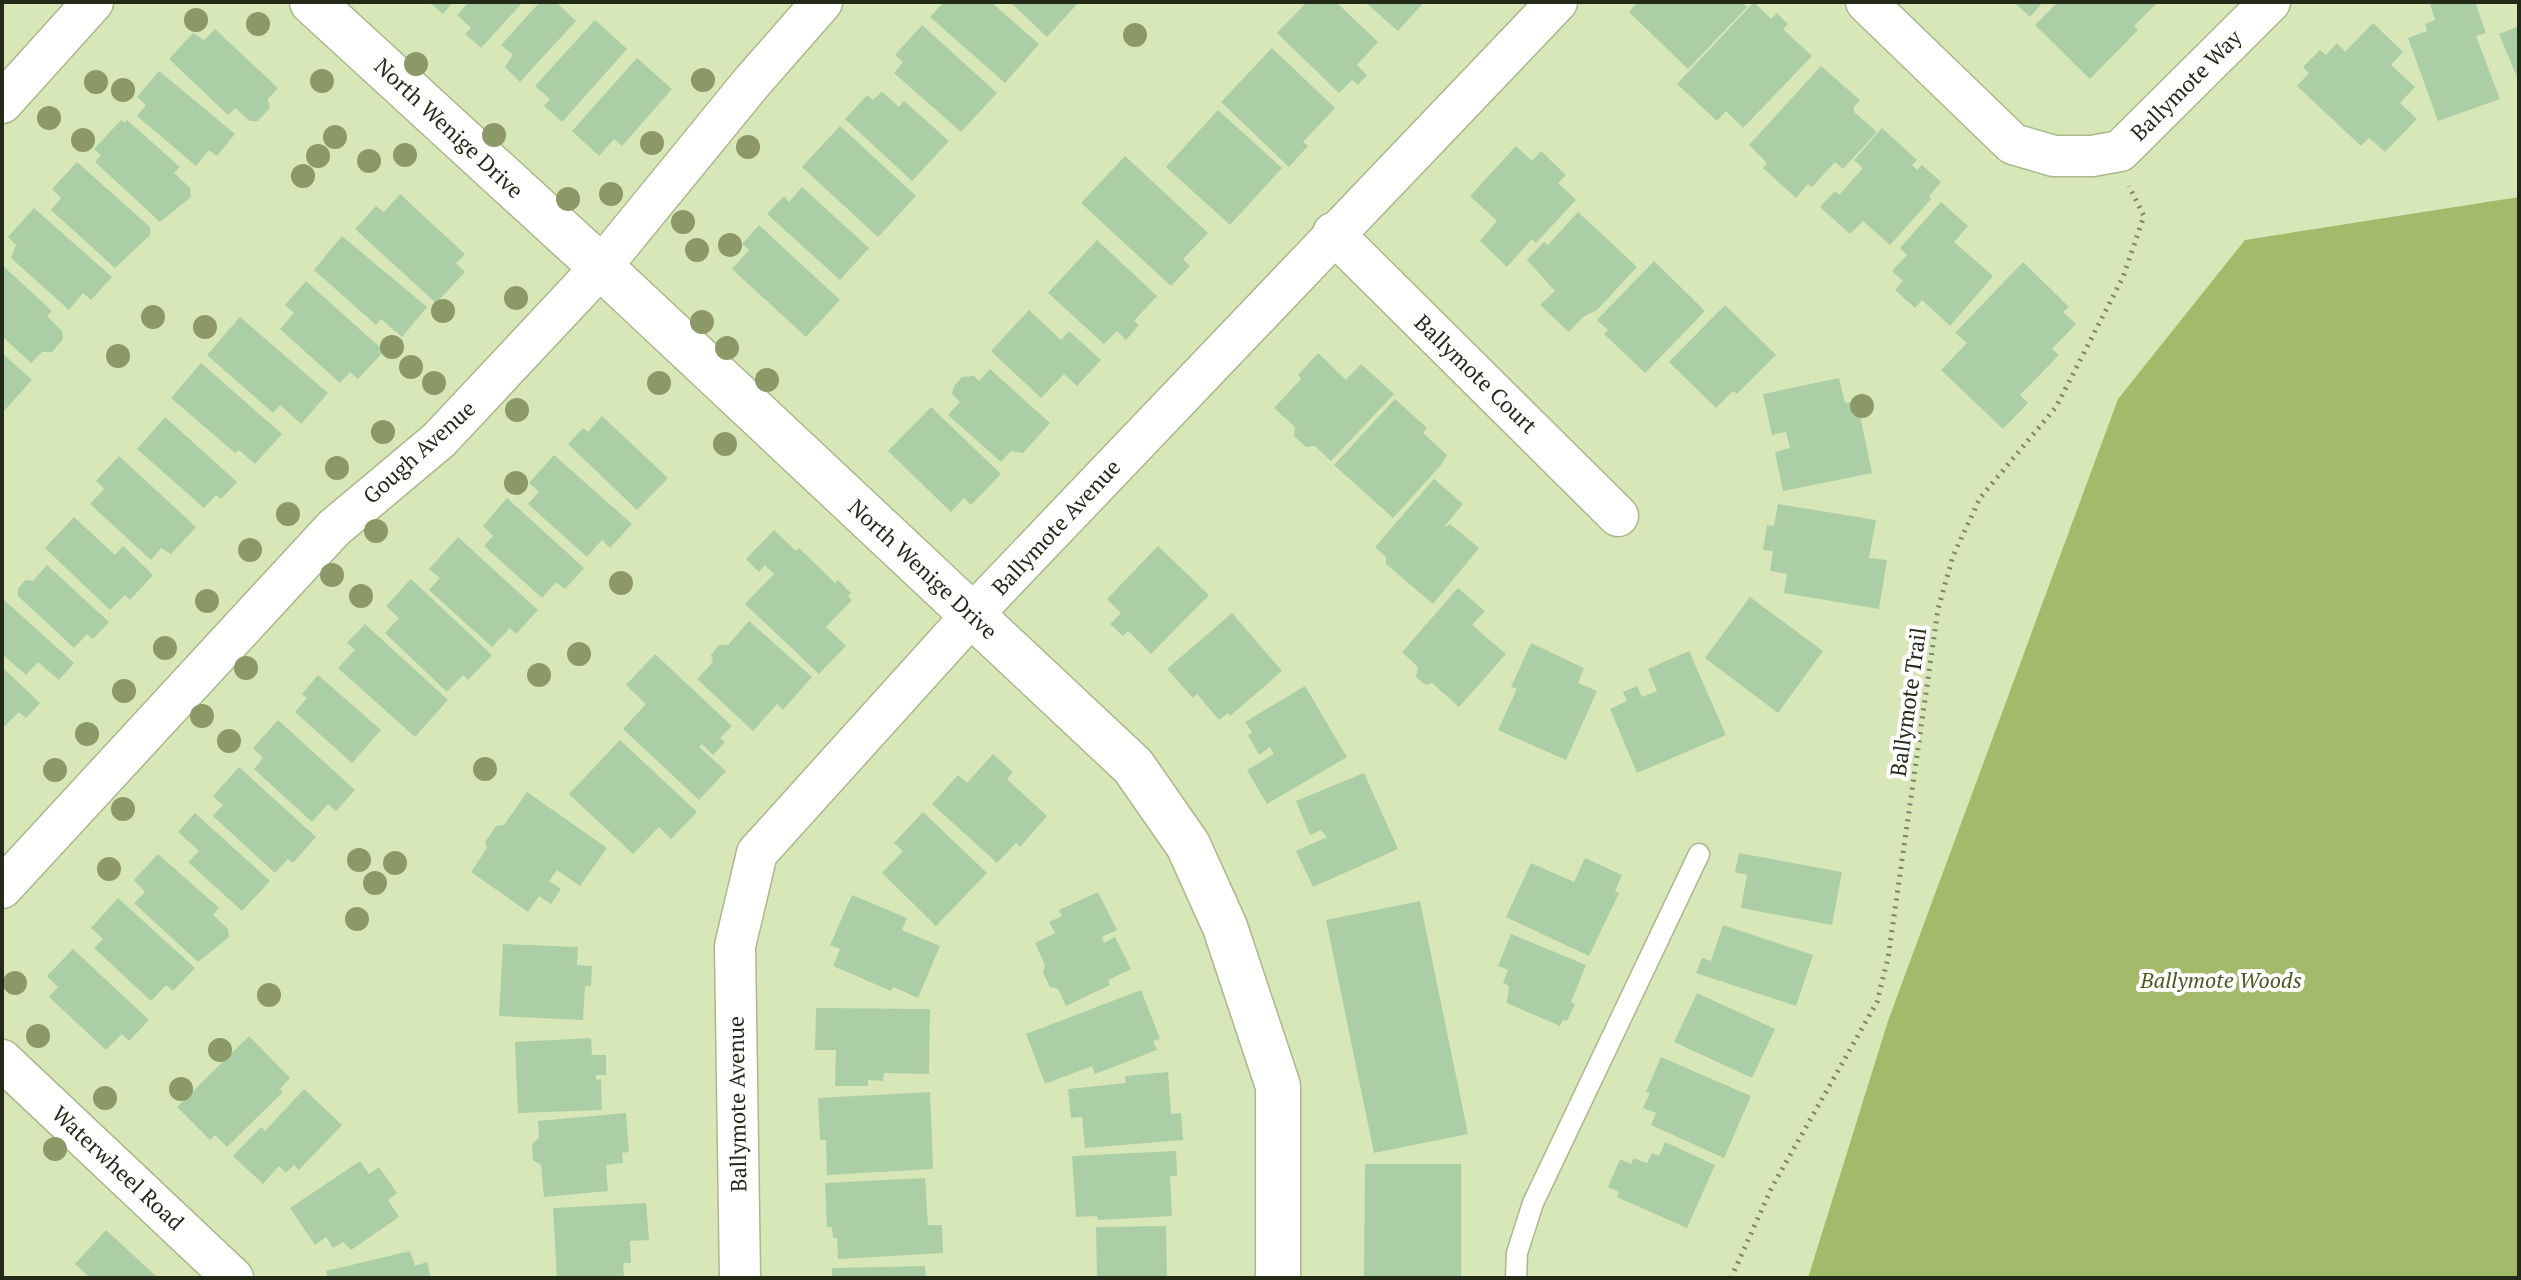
<svg xmlns="http://www.w3.org/2000/svg" width="2521" height="1280" viewBox="0 0 2521 1280" font-family="'PT Serif',serif">
<style>
.forest{fill:#a3ba6b}
.building{fill:#abcea7}
.lines{fill:none;stroke-linecap:round;stroke-linejoin:round}
.service-casing{stroke:#aab88b;stroke-width:23}
.minor-casing{stroke:#aab88b;stroke-width:43}
.tertiary-casing{stroke:#aab88b;stroke-width:47}
.path{stroke:#7b8565;stroke-width:5;stroke-dasharray:2 6;stroke-linecap:butt}
.service{stroke:#fff;stroke-width:20}
.minor{stroke:#fff;stroke-width:40}
.tertiary{stroke:#fff;stroke-width:44}
.tree{fill:#8a9965}
.labels{text-anchor:middle;stroke-width:8;stroke-linejoin:round;paint-order:stroke}
.street-label{font-size:22px;fill:#242a18;stroke:#fff}
.park-label{font-size:22px;font-style:italic;fill:#4b5a21;stroke:#fff}
</style>
<rect width="100%" height="100%" fill="#d8e7b8"/>
<polygon class="forest" points="2519,197 2519,1278 1808,1278 1888,1021 2118,399 2245,240"/>
<g class="building">
<polygon points="429,2 453,2 443,14"/>
<polygon points="469,2 523,2 481,48 465,34 471,28 457,15"/>
<polygon points="540,2 556,2 576,21 520,82 505,67 513,55 501,45"/>
<polygon points="944,2 991,2 1039,44 1005,83 930,17"/>
<polygon points="1010,2 1079,2 1047,37"/>
<polygon points="1307,2 1336,2 1378,42 1357,65 1367,75 1358,85 1352,80 1339,93 1277,33"/>
<polygon points="1365,2 1424,2 1398,31"/>
<polygon points="1638,2 1742,2 1747,7 1688,69 1629,12"/>
<polygon points="1754,2 1771,19 1777,13 1788,24 1783,29 1812,56 1743,128 1726,111 1717,121 1677,84"/>
<polygon points="2014,2 2043,2 2030,17"/>
<polygon points="2058,2 2158,2 2134,26 2138,30 2090,79 2035,25"/>
<polygon points="2437,2 2475,2 2486,33 2476,36 2500,99 2438,121 2408,38 2427,31 2425,24 2435,20 2430,4"/>
<polygon points="595,20 627,49 562,122 544,106 550,99 535,86"/>
<polygon points="2373,23 2403,52 2391,65 2415,87 2400,103 2417,119 2385,152 2369,138 2361,146 2297,86 2309,73 2303,67 2320,50 2326,55 2337,43 2345,52"/>
<polygon points="922,25 997,93 961,132 894,73 903,62 895,55"/>
<polygon points="2519,26 2519,82 2499,34"/>
<polygon points="215,29 278,88 268,99 270,108 258,121 250,121 235,108 228,115 169,59 193,33 204,40"/>
<polygon points="1272,48 1335,108 1303,142 1308,146 1289,167 1221,102"/>
<polygon points="637,58 672,89 622,146 614,139 599,156 572,131"/>
<polygon points="1821,66 1860,100 1854,107 1854,112 1877,132 1843,169 1835,162 1812,187 1808,184 1796,198 1763,168 1767,163 1749,145"/>
<polygon points="159,71 235,134 217,156 209,150 196,166 137,116 146,105 137,97"/>
<polygon points="882,92 899,107 904,101 949,141 912,181 845,119 867,95 873,100"/>
<polygon points="1218,110 1282,168 1230,225 1166,167"/>
<polygon points="121,120 125,123 127,120 180,167 174,173 190,188 191,197 160,222 95,162 101,155 94,149"/>
<polygon points="840,126 916,196 878,237 802,167"/>
<polygon points="1882,128 1917,160 1912,165 1917,170 1922,165 1941,182 1929,196 1931,199 1890,245 1863,221 1850,234 1820,207 1835,191 1839,195 1863,168 1854,160"/>
<polygon points="1516,146 1532,161 1541,151 1566,175 1558,183 1576,200 1536,243 1532,239 1507,267 1480,241 1497,221 1470,196"/>
<polygon points="1125,156 1208,233 1183,259 1190,266 1171,286 1081,203"/>
<polygon points="77,162 150,227 150,235 115,268 51,210 61,198 52,189"/>
<polygon points="802,187 869,248 840,280 767,214 784,196 789,202"/>
<polygon points="400,194 465,254 456,263 465,272 436,303 355,229 376,206 384,212"/>
<polygon points="1941,202 1968,226 1954,242 1993,276 1950,326 1922,300 1915,308 1895,290 1903,281 1892,271 1907,255 1900,248"/>
<polygon points="34,208 112,277 91,300 83,293 69,310 11,258 16,245 8,237"/>
<polygon points="1578,212 1637,267 1597,310 1583,317 1569,332 1540,305 1555,291 1527,260 1544,242 1548,245"/>
<polygon points="759,225 840,300 806,337 732,269 749,250 742,244"/>
<polygon points="342,236 427,307 402,337 381,319 376,325 314,270"/>
<polygon points="1097,240 1157,296 1134,321 1139,325 1126,340 1117,331 1104,344 1048,293"/>
<polygon points="1654,261 1705,311 1645,373 1604,334 1608,330 1597,320"/>
<polygon points="2023,262 2069,307 2063,312 2076,324 2052,349 2059,355 2020,395 2028,403 2003,429 1941,370 1967,343 1955,333"/>
<polygon points="2,265 52,311 47,316 62,331 63,339 52,352 42,352 31,363 2,336"/>
<polygon points="306,281 384,351 358,379 350,372 340,383 280,329 294,313 285,305"/>
<polygon points="1725,305 1776,355 1737,394 1733,391 1716,408 1669,362"/>
<polygon points="1029,310 1061,340 1069,331 1101,360 1077,386 1064,374 1041,398 991,351"/>
<polygon points="240,317 328,393 301,424 280,405 273,413 207,355"/>
<polygon points="2,353 32,380 2,413"/>
<polygon points="1318,353 1346,380 1361,364 1394,394 1331,461 1315,446 1306,447 1294,436 1295,427 1274,408 1301,379 1298,375"/>
<polygon points="201,363 282,434 255,464 239,450 235,453 171,398"/>
<polygon points="990,369 1050,423 1023,453 1011,451 1001,462 948,415 960,402 952,394 954,386 962,377 974,376 979,381"/>
<polygon points="1839,378 1845,403 1857,401 1872,473 1783,491 1775,452 1790,448 1786,432 1772,435 1763,394"/>
<polygon points="1395,399 1427,428 1423,433 1447,455 1441,465 1393,518 1334,465"/>
<polygon points="931,407 1001,474 971,505 964,498 951,512 888,451"/>
<polygon points="602,416 668,478 637,510 568,444 583,428 588,432"/>
<polygon points="165,417 237,482 221,499 216,495 204,508 137,449"/>
<polygon points="554,455 632,524 610,548 602,540 587,557 528,504 539,492 529,483"/>
<polygon points="119,456 196,527 171,554 161,548 151,560 90,504 104,489 96,481"/>
<polygon points="1434,479 1463,504 1443,528 1450,524 1479,548 1433,604 1386,564 1386,557 1375,547"/>
<polygon points="507,498 584,568 565,589 556,582 542,598 484,546 493,536 483,526"/>
<polygon points="1778,504 1876,520 1869,558 1887,560 1879,609 1784,593 1787,574 1770,571 1773,551 1763,550 1767,525 1774,526"/>
<polygon points="74,517 115,555 123,546 153,575 130,600 125,595 110,610 45,548"/>
<polygon points="774,530 796,551 799,548 835,583 838,580 851,593 848,596 852,600 826,627 846,646 819,674 745,604 774,574 765,565 759,572 746,559"/>
<polygon points="458,537 538,610 516,634 510,628 492,647 429,590 440,578 429,569"/>
<polygon points="1158,546 1209,595 1151,654 1128,631 1123,636 1110,624 1121,613 1107,599"/>
<polygon points="47,565 109,622 93,639 87,634 74,648 18,596 18,589 25,580 33,581"/>
<polygon points="411,579 492,655 468,680 463,675 447,692 385,633 399,618 386,606"/>
<polygon points="1458,588 1485,611 1472,625 1506,654 1459,707 1432,683 1426,685 1416,677 1418,667 1402,652"/>
<polygon points="1750,597 1823,651 1778,713 1705,658"/>
<polygon points="2,598 74,663 59,680 38,662 26,675 2,654"/>
<polygon points="1232,613 1282,671 1230,716 1228,713 1219,720 1197,694 1193,698 1167,669"/>
<polygon points="749,621 812,677 783,710 777,704 753,731 697,679 713,662 711,655 719,645 728,645"/>
<polygon points="365,624 448,700 415,737 338,668 355,650 347,643"/>
<polygon points="1531,643 1584,668 1578,683 1597,691 1566,760 1498,730 1517,689 1511,687"/>
<polygon points="1689,651 1726,735 1637,773 1610,709 1627,701 1623,692 1637,686 1642,697 1657,691 1648,669"/>
<polygon points="655,654 732,726 720,738 725,742 713,755 702,744 699,747 726,771 699,800 623,729 646,704 626,685"/>
<polygon points="2,667 40,703 26,718 19,712 2,729"/>
<polygon points="318,675 381,730 352,763 295,712 307,698 302,694"/>
<polygon points="1305,686 1347,757 1267,804 1247,770 1274,754 1270,747 1259,755 1248,735 1252,732 1245,722"/>
<polygon points="278,720 355,790 336,811 328,804 312,822 254,769 263,758 253,748"/>
<polygon points="620,740 697,812 671,839 659,827 633,854 569,794"/>
<polygon points="993,754 1013,772 1007,779 1047,816 1020,847 1016,843 997,863 932,804 958,775 967,783"/>
<polygon points="239,767 316,837 293,863 288,859 275,873 213,816 223,805 213,796"/>
<polygon points="1364,773 1398,849 1313,887 1296,851 1327,837 1321,830 1310,835 1296,801"/>
<polygon points="527,792 607,848 580,886 557,870 549,881 561,889 551,904 539,896 528,912 471,872 487,848 485,842 496,826 504,825"/>
<polygon points="923,812 987,873 936,926 882,873 903,851 894,843"/>
<polygon points="195,813 270,881 242,911 188,862 199,851 178,832"/>
<polygon points="1739,853 1842,872 1832,925 1741,908 1747,875 1735,872"/>
<polygon points="158,854 219,908 213,915 228,929 229,937 198,962 134,903 145,892 134,880"/>
<polygon points="1585,858 1622,875 1615,891 1619,893 1589,956 1506,917 1531,863 1574,882"/>
<polygon points="1098,892 1117,930 1102,937 1104,943 1115,937 1131,969 1108,980 1110,985 1066,1006 1058,989 1050,987 1043,973 1045,965 1035,943 1055,933 1049,922 1062,916 1059,910"/>
<polygon points="852,895 907,918 902,930 940,946 918,998 893,987 891,991 833,966 840,949 830,945"/>
<polygon points="118,898 195,968 173,991 166,985 151,1001 94,948 103,939 91,928"/>
<polygon points="1420,901 1468,1134 1374,1153 1326,920"/>
<polygon points="1723,925 1813,955 1796,1006 1696,973 1702,958 1711,961"/>
<polygon points="1511,934 1586,965 1571,1002 1575,1004 1567,1021 1563,1020 1560,1026 1507,1003 1509,986 1503,983 1508,970 1498,966"/>
<polygon points="503,944 578,947 577,965 592,966 591,986 585,986 583,1020 499,1016"/>
<polygon points="73,949 149,1020 129,1041 122,1034 106,1050 49,997 58,987 47,976"/>
<polygon points="1141,990 1160,1039 1153,1041 1157,1050 1095,1074 1092,1066 1045,1084 1026,1034"/>
<polygon points="1697,993 1775,1029 1752,1078 1674,1042"/>
<polygon points="816,1008 930,1009 929,1074 884,1073 883,1081 868,1080 868,1086 835,1086 836,1050 815,1050"/>
<polygon points="249,1036 290,1078 280,1089 283,1092 227,1147 215,1135 210,1140 177,1107"/>
<polygon points="591,1038 592,1055 606,1055 606,1075 596,1075 596,1080 601,1079 602,1110 518,1113 515,1042"/>
<polygon points="1661,1057 1751,1096 1724,1158 1651,1125 1656,1113 1643,1108 1650,1093 1646,1092"/>
<polygon points="1168,1072 1171,1114 1181,1113 1183,1140 1085,1148 1082,1117 1071,1118 1068,1089 1126,1083 1125,1076"/>
<polygon points="304,1089 342,1125 299,1170 294,1165 286,1173 279,1166 263,1184 233,1156 261,1127 265,1131"/>
<polygon points="930,1092 933,1169 827,1175 826,1140 820,1140 818,1098"/>
<polygon points="626,1113 629,1152 622,1153 623,1163 606,1165 608,1191 544,1197 541,1165 533,1160 532,1144 539,1138 538,1121"/>
<polygon points="1665,1142 1715,1165 1687,1228 1617,1197 1619,1192 1608,1187 1620,1159 1631,1164 1634,1158 1647,1163 1652,1153 1659,1156"/>
<polygon points="1176,1151 1177,1176 1170,1176 1172,1216 1098,1220 1097,1216 1076,1217 1072,1156"/>
<polygon points="360,1161 369,1174 379,1167 397,1193 388,1200 399,1217 351,1250 343,1242 333,1248 326,1237 315,1245 290,1208"/>
<polygon points="1365,1164 1461,1164 1461,1278 1364,1278"/>
<polygon points="925,1178 928,1225 942,1225 943,1253 838,1259 837,1238 833,1238 832,1227 827,1227 825,1183"/>
<polygon points="646,1203 649,1240 630,1241 631,1263 623,1263 624,1278 557,1278 553,1208"/>
<polygon points="1166,1226 1167,1278 1097,1278 1096,1227"/>
<polygon points="106,1230 158,1278 90,1278 75,1264"/>
<polygon points="410,1251 415,1266 427,1262 431,1278 328,1278 326,1271"/>
<polygon points="925,1266 926,1278 832,1278 832,1268"/>
</g>
<g class="lines">
<defs>
<polyline id="service" points="1516,1278 1517,1253 1533,1203 1699,854"/>
<g id="minor">
<polyline points="1866,2 2013,144 2054,156 2092,156 2120,151 2270,2"/>
<polyline points="2,103 93,2"/>
<polyline points="1333,233 1618,516"/>
<polyline points="2,888 334,528 439,440 601,267 752,82 822,2"/>
<polyline points="2,1060 233,1278"/>
<polyline points="740,1278 735,946 757,853 972,615 1557,2"/>
</g>
<polyline id="tertiary" points="312,2 601,267 1133,766 1188,845 1225,927 1278,1086 1278,1278"/>
</defs>
<use href="#service" class="service-casing"/>
<use href="#minor" class="minor-casing"/>
<use href="#tertiary" class="tertiary-casing"/>
<polyline class="path" points="1731,1278 1772,1187 1877,1002 1888,958 1938,609 1953,556 1980,498 2056,407 2123,277 2144,216 2129,186"/>
<use href="#service" class="service"/>
<use href="#minor" class="minor"/>
<use href="#tertiary" class="tertiary"/>
</g>
<g class="tree">
<circle cx="196" cy="20" r="12"/>
<circle cx="258" cy="24" r="12"/>
<circle cx="1135" cy="35" r="12"/>
<circle cx="416" cy="64" r="12"/>
<circle cx="703" cy="80" r="12"/>
<circle cx="322" cy="81" r="12"/>
<circle cx="96" cy="82" r="12"/>
<circle cx="123" cy="90" r="12"/>
<circle cx="49" cy="118" r="12"/>
<circle cx="494" cy="135" r="12"/>
<circle cx="335" cy="137" r="12"/>
<circle cx="83" cy="140" r="12"/>
<circle cx="652" cy="143" r="12"/>
<circle cx="748" cy="147" r="12"/>
<circle cx="405" cy="155" r="12"/>
<circle cx="318" cy="156" r="12"/>
<circle cx="369" cy="161" r="12"/>
<circle cx="303" cy="176" r="12"/>
<circle cx="611" cy="194" r="12"/>
<circle cx="568" cy="199" r="12"/>
<circle cx="683" cy="222" r="12"/>
<circle cx="730" cy="245" r="12"/>
<circle cx="697" cy="250" r="12"/>
<circle cx="516" cy="298" r="12"/>
<circle cx="443" cy="311" r="12"/>
<circle cx="153" cy="317" r="12"/>
<circle cx="702" cy="322" r="12"/>
<circle cx="205" cy="327" r="12"/>
<circle cx="392" cy="347" r="12"/>
<circle cx="727" cy="348" r="12"/>
<circle cx="118" cy="356" r="12"/>
<circle cx="411" cy="367" r="12"/>
<circle cx="767" cy="380" r="12"/>
<circle cx="434" cy="383" r="12"/>
<circle cx="659" cy="383" r="12"/>
<circle cx="1862" cy="406" r="12"/>
<circle cx="517" cy="410" r="12"/>
<circle cx="383" cy="432" r="12"/>
<circle cx="725" cy="444" r="12"/>
<circle cx="337" cy="468" r="12"/>
<circle cx="516" cy="483" r="12"/>
<circle cx="288" cy="514" r="12"/>
<circle cx="376" cy="531" r="12"/>
<circle cx="250" cy="550" r="12"/>
<circle cx="332" cy="575" r="12"/>
<circle cx="621" cy="583" r="12"/>
<circle cx="361" cy="596" r="12"/>
<circle cx="207" cy="601" r="12"/>
<circle cx="165" cy="648" r="12"/>
<circle cx="579" cy="654" r="12"/>
<circle cx="246" cy="668" r="12"/>
<circle cx="539" cy="675" r="12"/>
<circle cx="124" cy="691" r="12"/>
<circle cx="202" cy="716" r="12"/>
<circle cx="87" cy="734" r="12"/>
<circle cx="229" cy="741" r="12"/>
<circle cx="485" cy="769" r="12"/>
<circle cx="55" cy="770" r="12"/>
<circle cx="123" cy="809" r="12"/>
<circle cx="359" cy="860" r="12"/>
<circle cx="395" cy="863" r="12"/>
<circle cx="109" cy="869" r="12"/>
<circle cx="375" cy="883" r="12"/>
<circle cx="357" cy="919" r="12"/>
<circle cx="15" cy="983" r="12"/>
<circle cx="269" cy="995" r="12"/>
<circle cx="38" cy="1036" r="12"/>
<circle cx="220" cy="1050" r="12"/>
<circle cx="181" cy="1089" r="12"/>
<circle cx="105" cy="1098" r="12"/>
<circle cx="55" cy="1149" r="12"/>
</g>
<g class="labels">
<g class="street-label">
<text transform="translate(2186 85) rotate(-45)" y="8">Ballymote Way</text>
<text transform="translate(449 128) rotate(43)" y="8">North Wenige Drive</text>
<text transform="translate(1476 374) rotate(44)" y="8">Ballymote Court</text>
<text transform="translate(419 452) rotate(-42)" y="8">Gough Avenue</text>
<text transform="translate(1056 527) rotate(-47)" y="8">Ballymote Avenue</text>
<text transform="translate(923 569) rotate(43)" y="8">North Wenige Drive</text>
<text transform="translate(1908 702) rotate(-82)" y="8">Ballymote Trail</text>
<text transform="translate(737 1104) rotate(-91)" y="8">Ballymote Avenue</text>
<text transform="translate(118 1168) rotate(43)" y="8">Waterwheel Road</text>
</g>
<g class="park-label">
<text x="2221" y="988">Ballymote Woods</text>
</g>
</g>
<rect width="2521" height="1280" fill="none" stroke="#242a18" stroke-width="8"/>
</svg>
